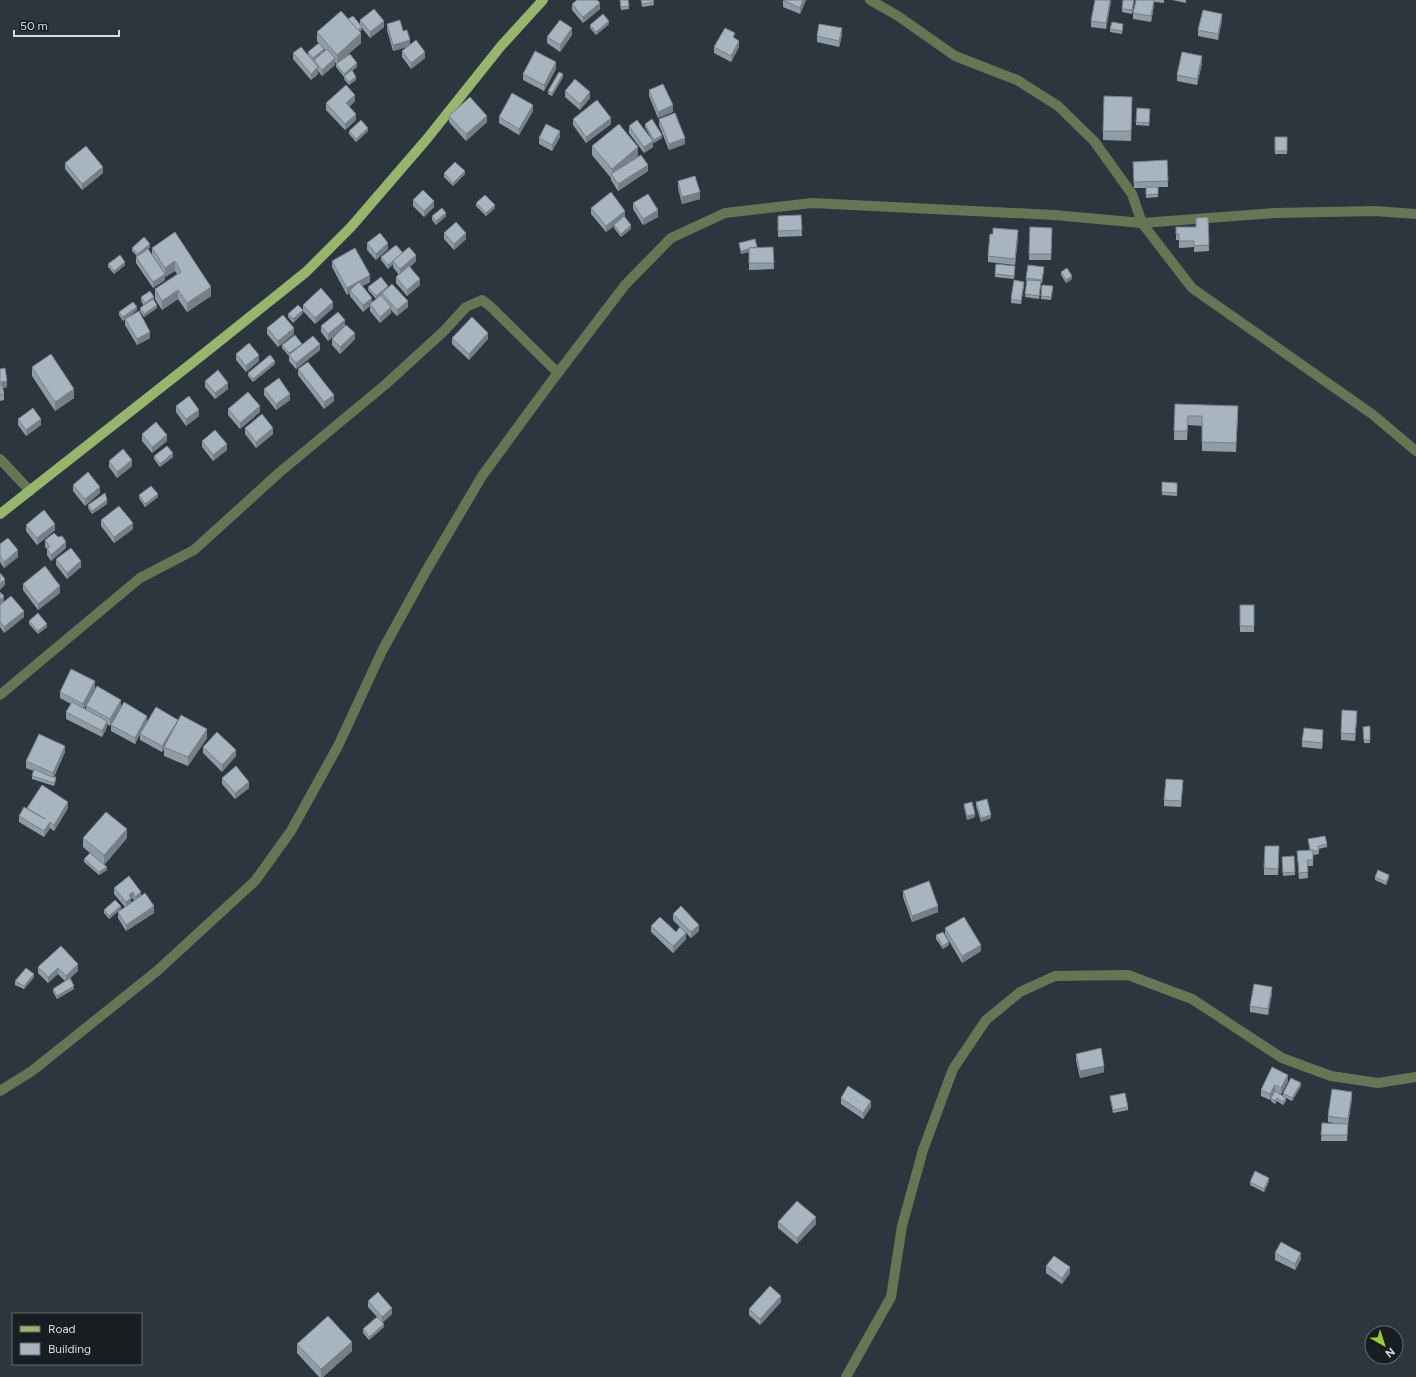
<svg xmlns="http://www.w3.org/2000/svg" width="1416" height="1377" viewBox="0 0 1416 1377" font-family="Figtree,sans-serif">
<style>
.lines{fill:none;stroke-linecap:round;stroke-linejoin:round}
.minor{stroke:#667553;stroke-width:10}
.major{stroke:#97b56c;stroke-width:10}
.wall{fill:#909ca5;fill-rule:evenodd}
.shaded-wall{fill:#767f86}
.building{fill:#a8b5c0;stroke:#767f86}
</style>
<rect width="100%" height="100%" fill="#2c363f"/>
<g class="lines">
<g class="minor">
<polyline points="870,0 898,16 955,56 1017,80 1058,106 1094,141 1132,194 1142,223 1275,213 1375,211 1416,214"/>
<polyline points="0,459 30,491"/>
<polyline points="0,695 140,578 194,550 280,472 386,384 444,331 466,307 482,300 490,306 558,373"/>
<polyline points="0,1091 32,1071 157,971 255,881 291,831 338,746 382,651 426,571 482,476 548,386 625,285 671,238 725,213 812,203 1054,215 1142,223 1192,288 1372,414 1416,451"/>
<polyline points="846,1377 891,1297 902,1226 923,1150 953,1069 986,1020 1020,992 1055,976 1128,975 1192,999 1282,1058 1331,1076 1378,1083 1416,1077"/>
</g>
<polyline class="major" points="0,514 206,352 306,272 351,227 426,140 501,46 543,0"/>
</g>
<g class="wall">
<polygon points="620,0 628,0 629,9 621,10"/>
<polygon points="641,0 653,0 654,5 642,7"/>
<polygon points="783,0 806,0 800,14 783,7"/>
<polygon points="1111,0 1106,29 1091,27 1091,21"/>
<polygon points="1136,0 1164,0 1164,3 1154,2 1154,5 1151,22 1133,19 1133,13"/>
<polygon points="1172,0 1186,0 1186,3"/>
<polygon points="1134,2 1132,14 1122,12 1122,9"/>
<polygon points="572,4 600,9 583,23 572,10"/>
<path d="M348,19L360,25V20L384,27L370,38L362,28V30L359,32L361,43L337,64L335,62V65L322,76L318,71V74L311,80L293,59V53L308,55V52L319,43L317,41V32ZM319,43L325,50L324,51Z"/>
<polygon points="1222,20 1218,40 1198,36 1198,30"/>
<polygon points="387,24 403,31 410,44 425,58 411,69 402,57 402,51 407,47 393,51 387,30"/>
<polygon points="609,24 596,35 590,28 590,25"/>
<polygon points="1123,27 1122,34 1110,32 1110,29"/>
<polygon points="572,35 560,52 547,43 547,37"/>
<polygon points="842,35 839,47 817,42 817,36"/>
<polygon points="714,47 739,47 731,62 714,53"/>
<polygon points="1202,63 1197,85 1177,81 1177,75"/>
<polygon points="336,64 357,67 352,71 356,80 349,85 344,79 344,77 336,67"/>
<polygon points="556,69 544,91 523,80 523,74"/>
<polygon points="563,77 552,96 548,94 548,91"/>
<polygon points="649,90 673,112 658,118 649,96"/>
<polygon points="565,91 590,98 580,110 565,97"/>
<polygon points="355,101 349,107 356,120 345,130 326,110 326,103"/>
<polygon points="1132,106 1131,141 1103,140 1103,131"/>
<polygon points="1150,109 1149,126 1136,125 1136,122"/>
<polygon points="533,111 519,135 499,123 499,117"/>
<polygon points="449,116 487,122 466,141 449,122"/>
<polygon points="573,119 611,124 586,143 573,125"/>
<polygon points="659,119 685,144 669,150 659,125"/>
<polygon points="645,124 662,138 654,143 645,127"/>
<polygon points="629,126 653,147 644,153 629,133"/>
<polygon points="349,131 368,131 356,142 349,134"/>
<polygon points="560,137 552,151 539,144 539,138"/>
<rect x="1275" y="137" width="12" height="17"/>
<polygon points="592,146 638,156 635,159 648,171 618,191 611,180 611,178 592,155"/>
<polygon points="1167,160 1168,187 1158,187 1158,197 1146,198 1146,188 1134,188 1133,168"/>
<polygon points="65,163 103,173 82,190 65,169"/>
<polygon points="444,173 465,174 453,186 444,177"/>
<polygon points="678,181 700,199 682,204 678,188"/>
<polygon points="413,200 434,207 424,217 413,206"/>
<polygon points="476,203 495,208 486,216 476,206"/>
<polygon points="633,203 658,217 643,225 633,209"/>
<polygon points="591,208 625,217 631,229 621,237 614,228 614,226 606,232 591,214"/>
<polygon points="801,215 802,236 778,237 778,216"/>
<polygon points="432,216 446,216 436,225 432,220"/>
<polygon points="1208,217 1209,251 1194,252 1194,247 1179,248 1179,240 1176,240 1176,227 1196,227"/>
<polygon points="1030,227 1052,228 1051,260 1029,260"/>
<polygon points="175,232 211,296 187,312 178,299 162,310 155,299 155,289 177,274 175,271 165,277 165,280 153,288 136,263 136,257 137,256 132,251 132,248 150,247 148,249 152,255 152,248"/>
<polygon points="444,233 466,239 454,250 444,239"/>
<polygon points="1018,237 1015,265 988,262 988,256"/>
<polygon points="367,243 388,249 376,260 367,250"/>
<polygon points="739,243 757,248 773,247 774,269 749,270 749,252 741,254 739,246"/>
<polygon points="403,253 416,261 410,267 420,285 407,296 396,283 396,277 399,275 393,267 393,264 388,269 381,260 381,257"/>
<polygon points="332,261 370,282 362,286 372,303 376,299 368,290 368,287 388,287 408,307 397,316 391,310 391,313 380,323 370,311 370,306 363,312 350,296 350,293 347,295 332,267"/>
<polygon points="108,264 125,265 114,274 108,267"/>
<polygon points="1015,269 1014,279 995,277 995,274"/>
<polygon points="1044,270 1042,283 1041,283 1039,299 1025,297 1027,281 1026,281 1026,278"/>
<polygon points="1061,272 1072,279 1066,283 1061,275"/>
<polygon points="1024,285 1021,304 1011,303 1011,299"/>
<polygon points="1053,289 1051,300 1041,299 1041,296"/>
<polygon points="141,297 154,300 157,308 144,317 140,311 140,308 144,306 141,301"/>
<polygon points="303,305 333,308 315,324 303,311 303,313 293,323 288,317 288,314 303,310"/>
<polygon points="137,310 123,321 119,315 119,312"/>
<polygon points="125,319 150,338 137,345 125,325"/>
<polygon points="321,326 345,326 355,339 340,354 332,345 332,339 339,332 328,341 321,332"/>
<polygon points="267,328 294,334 278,347 267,334"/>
<polygon points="452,338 488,339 469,360 452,344"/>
<polygon points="282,345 302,345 320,350 296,369 289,361 289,356 282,348"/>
<polygon points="236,354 259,361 246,372 236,360"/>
<polygon points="275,364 253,382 248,376 248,373"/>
<polygon points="32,367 74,398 55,411 32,376"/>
<polygon points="0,369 7,387 3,388 4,394 4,400 0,401"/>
<polygon points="298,369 334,401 324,409 298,375"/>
<polygon points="205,381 228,389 215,399 205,387"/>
<polygon points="264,389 290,400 276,410 264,395"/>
<polygon points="1175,404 1238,415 1236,452 1202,451 1202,426 1188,425 1187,440 1174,440"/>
<polygon points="176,406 199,416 186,426 176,412"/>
<polygon points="228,409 260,412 240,429 228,415"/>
<polygon points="18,419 41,425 26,436 18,425"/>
<polygon points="245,428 273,434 256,448 245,434"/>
<polygon points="142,434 167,441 152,453 142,441"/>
<polygon points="202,441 227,450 213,461 202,447"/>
<polygon points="154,456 173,457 160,467 154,459"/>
<polygon points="109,461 132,466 117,478 109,467"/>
<polygon points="1162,482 1177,483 1177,496 1162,495"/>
<polygon points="73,485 100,493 85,506 73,491"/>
<polygon points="139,495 158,497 145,507 139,498"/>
<polygon points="107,504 92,514 88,508 88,505"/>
<polygon points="101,520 133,529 114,543 101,526"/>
<polygon points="26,525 55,530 37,545 26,531"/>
<polygon points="45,540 66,548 51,561 47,555 47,549 45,547"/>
<polygon points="0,544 18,557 4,568 0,562"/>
<polygon points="56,559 81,567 67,579 56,565"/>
<polygon points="23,584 60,593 38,610 23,590"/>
<polygon points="0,592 4,602 24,617 4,633 0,627"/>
<rect x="1240" y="605" width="14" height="27"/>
<polygon points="29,621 47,627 38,634 29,624"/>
<polygon points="95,688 84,709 86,710 86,706 121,706 110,726 107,724 107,727 102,737 66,719 66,712 71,704 60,698 60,692"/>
<polygon points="147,716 135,744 111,731 111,725"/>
<polygon points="1357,717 1355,741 1341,740 1341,733"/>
<polygon points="178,722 207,738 188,766 164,756 164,749 162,752 140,740 140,734"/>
<polygon points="1370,726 1370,743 1364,743 1363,727"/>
<polygon points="1323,737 1322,749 1302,747 1302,741"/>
<polygon points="203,747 236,756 222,772 203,753"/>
<polygon points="65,752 54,777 56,780 54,786 32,779 32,776 34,771 26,768 26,761"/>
<polygon points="222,778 249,788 235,799 222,784"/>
<polygon points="1183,786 1181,807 1164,806 1164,800"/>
<polygon points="976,802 991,818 981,822 976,806"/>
<polygon points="964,804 975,817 967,820 964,807"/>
<polygon points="27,808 68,808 54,831 50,828 44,837 19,822 19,816 27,809"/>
<polygon points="83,838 127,838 104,865 83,847"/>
<polygon points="1308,839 1327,844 1327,847 1318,849 1319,854 1313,855 1313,866 1307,866 1308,878 1299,879 1297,851 1310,850"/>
<polygon points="1279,853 1278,875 1264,875 1264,868"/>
<polygon points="84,859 107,870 99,875 84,862"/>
<polygon points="1282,860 1295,872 1295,875 1283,876"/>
<path d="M129,876L141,896L154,913L126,931L118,918V912L125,907L114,894V888ZM133,898L134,901L131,902V899Z"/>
<polygon points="1375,877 1389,878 1386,885 1375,880"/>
<polygon points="903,891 938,912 912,922 903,897"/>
<polygon points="121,909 109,919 104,913 104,910"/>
<polygon points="673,914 699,931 691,938 686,933 686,939 673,953 651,932 651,926 676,932 680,927 673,920"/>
<polygon points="945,928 981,951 962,963 945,934"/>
<polygon points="936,935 949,945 943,949 936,939"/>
<polygon points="61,946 78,971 69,978 74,989 57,999 53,992 53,989 65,981 58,974 48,983 38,973 38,967"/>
<polygon points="34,977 24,989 15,985 15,981"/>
<polygon points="1272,993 1268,1015 1250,1012 1250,1006"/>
<polygon points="1076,1054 1104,1072 1080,1078 1076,1060"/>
<polygon points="1272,1067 1288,1081 1281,1094 1277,1092 1283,1096 1283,1093 1301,1086 1292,1101 1286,1098 1286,1101 1283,1105 1277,1101 1275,1104 1271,1101 1271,1098 1275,1091 1270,1100 1261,1096 1261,1090"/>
<polygon points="1110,1096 1128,1107 1128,1110 1113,1113"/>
<polygon points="841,1098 871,1107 863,1119 841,1104"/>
<polygon points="1352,1098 1348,1124 1347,1141 1321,1141 1322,1123 1339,1124 1328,1122 1328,1116"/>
<polygon points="1269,1181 1264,1192 1250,1185 1250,1182"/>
<polygon points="778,1222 816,1224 797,1244 778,1228"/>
<polygon points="1275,1253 1301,1259 1295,1270 1275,1260"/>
<polygon points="1046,1266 1070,1273 1062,1284 1046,1273"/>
<polygon points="368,1301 392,1314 382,1323 384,1327 369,1340 363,1333 363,1329 377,1317 368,1307"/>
<polygon points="781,1302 760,1325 749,1315 749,1309"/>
<polygon points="297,1344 352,1351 323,1377 319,1377 297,1353"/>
</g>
<g class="shaded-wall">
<polygon points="803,0 806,0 800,14 800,8"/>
<polygon points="1110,0 1111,0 1111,2 1106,29 1106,23"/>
<polygon points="1154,0 1154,5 1151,22 1151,16"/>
<polygon points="600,3 600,9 583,23 583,17"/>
<polygon points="1222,14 1222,20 1218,40 1218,34"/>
<polygon points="384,21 384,27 370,38 370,32"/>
<polygon points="609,21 609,24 596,35 596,32"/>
<polygon points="362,27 362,30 357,34 357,31"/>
<polygon points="572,28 572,35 560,52 560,45"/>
<polygon points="842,28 842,35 839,47 839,41"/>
<polygon points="361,33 361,43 337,64 337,55"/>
<polygon points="410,40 410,46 393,51 393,45"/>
<polygon points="739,41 739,47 731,62 731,56"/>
<polygon points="324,49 324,52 313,61 313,58"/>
<polygon points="425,52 425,58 411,69 411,63"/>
<polygon points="1202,56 1202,63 1197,85 1197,79"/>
<polygon points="335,58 335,65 322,76 322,70"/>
<polygon points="556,62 556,69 544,91 544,85"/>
<polygon points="357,63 357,67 345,76 344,76 344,77 344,74"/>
<polygon points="318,67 318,74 311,80 311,74"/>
<polygon points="563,74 563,77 552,96 552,93"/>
<polygon points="356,77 356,80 349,85 349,82"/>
<polygon points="590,92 590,98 580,110 580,104"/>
<polygon points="355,95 355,101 346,110 346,103"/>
<polygon points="533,105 533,111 519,135 519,129"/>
<polygon points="673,105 673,112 658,118 658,112"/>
<polygon points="356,114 356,120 345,130 345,124"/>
<polygon points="487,116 487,122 466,141 466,134"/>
<polygon points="611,118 611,124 586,143 586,137"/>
<polygon points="368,128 368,131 356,142 356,139"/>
<polygon points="560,131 560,137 552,151 552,145"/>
<polygon points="662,135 662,138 654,143 654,140"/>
<polygon points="685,138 685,144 669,150 669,144"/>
<polygon points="653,141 653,147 644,153 644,147"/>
<polygon points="638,147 638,156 613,177 612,175 612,169"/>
<polygon points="648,165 648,171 618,191 618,184"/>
<polygon points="103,167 103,173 82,190 82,184"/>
<polygon points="465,171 465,174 453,186 453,183"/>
<polygon points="700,192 700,199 682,204 682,197"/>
<polygon points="434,201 434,207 424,217 424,211"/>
<polygon points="495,205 495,208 486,216 486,213"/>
<polygon points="658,210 658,217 643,225 643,219"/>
<polygon points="625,211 625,217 614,226 614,225 614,226 606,232 606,226"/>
<polygon points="446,213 446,216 436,225 436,221"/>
<polygon points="631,225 631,229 621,237 621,234"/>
<polygon points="1018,230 1018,237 1015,265 1015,259"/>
<polygon points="466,233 466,239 454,250 454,244"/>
<polygon points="388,243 388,249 376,260 376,254"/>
<polygon points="150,244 150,247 138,257 138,254"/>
<polygon points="757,247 757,250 741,254 741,251"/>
<polygon points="416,255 416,261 400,275 400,269"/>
<polygon points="175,261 175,271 165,277 165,268"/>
<polygon points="393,261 393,264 388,269 388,265"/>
<polygon points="125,262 125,265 114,274 114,271"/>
<polygon points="165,274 165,280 153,288 153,282"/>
<polygon points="370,275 370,282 352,292 350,290 350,293 347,295 347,288"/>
<polygon points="1072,276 1072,279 1066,283 1066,280"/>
<polygon points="420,279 420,285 407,296 407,290"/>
<polygon points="1024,282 1024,285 1021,304 1021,301"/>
<polygon points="388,286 388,289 382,293 382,294 376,300 376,296"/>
<polygon points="211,287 211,296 187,312 187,303"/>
<polygon points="178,290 178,299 162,310 162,301"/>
<polygon points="154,297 154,300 145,306 145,303"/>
<polygon points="372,298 372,304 370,304 370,306 363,312 363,305"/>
<polygon points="408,301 408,307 397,316 397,310"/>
<polygon points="333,302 333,308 315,324 315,318"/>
<polygon points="157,305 157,308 144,317 144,314"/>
<polygon points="137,307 137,310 123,321 123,317"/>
<polygon points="391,307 391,313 380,323 380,317"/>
<polygon points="303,310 303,313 293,323 293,319"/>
<polygon points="345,320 345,327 328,341 328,334"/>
<polygon points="294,328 294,334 278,347 278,341"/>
<polygon points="150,332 150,338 137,345 137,339"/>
<polygon points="355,333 355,339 340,354 340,347"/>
<polygon points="488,333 488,339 469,360 469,354"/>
<polygon points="302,344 302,347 289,355 289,356 289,353"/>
<polygon points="320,344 320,350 296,369 296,363"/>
<polygon points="259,355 259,361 246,372 246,366"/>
<polygon points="275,361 275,364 253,382 253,379"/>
<polygon points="7,381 7,387 1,389 1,382"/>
<polygon points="228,383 228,389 215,399 215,393"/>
<polygon points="74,389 74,398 55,411 55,402"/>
<polygon points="290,394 290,400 276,410 276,404"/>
<polygon points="334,395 334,401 324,409 324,402"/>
<polygon points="260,406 260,412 240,429 240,423"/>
<polygon points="199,410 199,416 186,426 186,419"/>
<polygon points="41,419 41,425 26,436 26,430"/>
<polygon points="273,428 273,434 256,448 256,442"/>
<polygon points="167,435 167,441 152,453 152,447"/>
<polygon points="227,444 227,450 213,461 213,455"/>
<polygon points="173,453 173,457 160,467 160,464"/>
<polygon points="132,460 132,466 117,478 117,472"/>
<polygon points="100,487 100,493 85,506 85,499"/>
<polygon points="158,494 158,497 145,507 145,504"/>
<polygon points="107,500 107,504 92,514 92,511"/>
<polygon points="133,523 133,529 114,543 114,537"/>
<polygon points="55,524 55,530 37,545 37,538"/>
<polygon points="66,542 66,548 51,561 51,555"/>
<polygon points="18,550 18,557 4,568 4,562"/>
<polygon points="81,561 81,567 67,579 67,573"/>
<polygon points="5,579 5,585 0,590 0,584"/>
<polygon points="60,586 60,593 38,610 38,604"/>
<polygon points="4,596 4,603 0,606 0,600"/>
<polygon points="24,611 24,617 4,633 4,627"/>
<polygon points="47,624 47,627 38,634 38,631"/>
<polygon points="95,681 95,688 83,710 83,704"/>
<polygon points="121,700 121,706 110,726 110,719"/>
<polygon points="1357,711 1357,717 1355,741 1355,734"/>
<polygon points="147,716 147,722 135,744 135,738"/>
<polygon points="178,720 178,726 164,747 164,749 162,752 162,746"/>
<polygon points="107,721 107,727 102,737 102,731"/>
<polygon points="207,729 207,738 188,766 188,757"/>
<polygon points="1323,730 1323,737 1322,749 1322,743"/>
<polygon points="65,746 65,752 53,779 53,773"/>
<polygon points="236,750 236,756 222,772 222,765"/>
<polygon points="249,782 249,788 235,799 235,793"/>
<polygon points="68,802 68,808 54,831 54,825"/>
<polygon points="975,814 975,817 967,820 967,816"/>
<polygon points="991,815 991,818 981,822 981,818"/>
<polygon points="50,822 50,828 44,837 44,831"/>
<polygon points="127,829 127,838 104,865 104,855"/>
<polygon points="107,867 107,870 99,875 99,872"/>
<polygon points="1389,875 1389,878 1386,885 1386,882"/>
<polygon points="133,892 133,898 131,899 131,904 126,909 126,902 129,895"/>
<polygon points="141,892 141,898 135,903 135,897"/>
<polygon points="121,906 121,909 109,919 109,916"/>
<polygon points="154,906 154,913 126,931 126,925"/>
<polygon points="938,906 938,912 912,922 912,916"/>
<polygon points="699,925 699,931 691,938 691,932"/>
<polygon points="686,933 686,939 673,953 673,946"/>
<polygon points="949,942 949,945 943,949 943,946"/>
<polygon points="981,945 981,951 962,963 962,956"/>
<polygon points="78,964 78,971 66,982 66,976"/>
<polygon points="58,968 58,974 48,983 48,977"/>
<polygon points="34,974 34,977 24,989 24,986"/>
<polygon points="74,986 74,989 57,999 57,996"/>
<polygon points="1272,987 1272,993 1268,1015 1268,1009"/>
<polygon points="1104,1066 1104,1072 1080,1078 1080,1071"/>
<polygon points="1288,1075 1288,1081 1281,1094 1281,1088"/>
<polygon points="1301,1083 1301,1086 1292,1101 1292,1098"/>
<polygon points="1275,1085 1275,1091 1270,1100 1270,1094"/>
<polygon points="1352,1092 1352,1098 1348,1124 1347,1141 1348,1119"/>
<polygon points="1277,1098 1277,1101 1275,1104 1275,1101"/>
<polygon points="1286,1098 1286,1101 1283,1105 1283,1102"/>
<polygon points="871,1101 871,1107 863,1119 863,1113"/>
<polygon points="1269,1178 1269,1181 1264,1192 1264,1189"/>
<polygon points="816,1217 816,1224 797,1244 797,1238"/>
<polygon points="1301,1253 1301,1259 1295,1270 1295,1264"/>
<polygon points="1070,1267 1070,1273 1062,1284 1062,1278"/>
<polygon points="781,1296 781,1302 760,1325 760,1319"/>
<polygon points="392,1308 392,1314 382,1323 382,1317"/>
<polygon points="384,1324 384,1327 369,1340 369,1337"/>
<polygon points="352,1342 352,1351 323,1377 321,1377 321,1369"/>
</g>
<g class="building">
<polygon points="577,0 597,0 600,3 583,17 572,4"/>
<polygon points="620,0 628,0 629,6 621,7"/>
<polygon points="641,0 653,0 654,2 642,4"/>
<polygon points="783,0 803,0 800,8"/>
<polygon points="1095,0 1110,0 1106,23 1091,21"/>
<polygon points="1123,0 1134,0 1132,10 1122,9"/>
<polygon points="1136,0 1154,0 1151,16 1133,13"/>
<polygon points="374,9 384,21 370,32 360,20"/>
<polygon points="1203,10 1222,14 1218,34 1198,30"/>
<polygon points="341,11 361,33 337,55 317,32"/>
<polygon points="603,14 609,21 596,32 590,25"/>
<polygon points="353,16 362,27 358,30 348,19"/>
<polygon points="400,20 403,31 407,30 410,40 393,45 387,24"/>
<polygon points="560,20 572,28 560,45 547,37"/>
<polygon points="1112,22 1123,24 1122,31 1110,29"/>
<polygon points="819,24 842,28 839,41 817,36"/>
<polygon points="725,28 735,33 733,37 739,41 731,56 714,47"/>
<polygon points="416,40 425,52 411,63 402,51"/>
<polygon points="319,43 324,49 313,58 308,52"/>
<polygon points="301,47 318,67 311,74 293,53"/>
<polygon points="327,49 335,58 322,70 314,60"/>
<polygon points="535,51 556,62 544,85 523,74"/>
<polygon points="1182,52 1202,56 1197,79 1177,75"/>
<polygon points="350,54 357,63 344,74 336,64"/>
<polygon points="352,70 356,77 349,82 344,76"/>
<polygon points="559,72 563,74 552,93 548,91"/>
<polygon points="575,79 590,92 580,104 565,91"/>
<polygon points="663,84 673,105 658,112 649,90"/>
<polygon points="346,85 355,95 346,103 356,114 345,124 326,103"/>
<polygon points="512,93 533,105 519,129 499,117"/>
<polygon points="1104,96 1132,97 1131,131 1103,131"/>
<polygon points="470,97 487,116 466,134 449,116"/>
<polygon points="597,100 611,118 586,137 573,119"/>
<polygon points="1137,108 1150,109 1149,123 1136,122"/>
<polygon points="675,113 685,138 669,144 659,119"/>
<polygon points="652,119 662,135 654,140 645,124"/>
<polygon points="361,120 368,128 356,139 349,131"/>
<polygon points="637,120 653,141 644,147 629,126"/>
<polygon points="546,124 560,131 552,145 539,138"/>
<polygon points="619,124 638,147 612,169 592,146"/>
<rect x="1275" y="137" width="12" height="14"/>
<polygon points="86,146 103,167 82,184 65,163"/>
<polygon points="641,155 648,165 618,184 611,174"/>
<polygon points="1167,160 1168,181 1134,182 1133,162"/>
<polygon points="455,162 465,171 453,183 444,173"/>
<polygon points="695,176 700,192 682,197 678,181"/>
<polygon points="1146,187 1158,187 1158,194 1146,195"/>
<polygon points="423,190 434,201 424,211 413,200"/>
<polygon points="611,192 625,211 606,226 591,208"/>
<polygon points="648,194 658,210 643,219 633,203"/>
<polygon points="485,195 495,205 486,213 476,203"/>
<polygon points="442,208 446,213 436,221 432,216"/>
<polygon points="801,215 802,230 778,231 778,216"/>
<polygon points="624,216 631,225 621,234 614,225"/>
<polygon points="1208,217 1209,245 1194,246 1194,241 1179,241 1179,234 1176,234 1176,227 1196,227 1196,218"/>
<polygon points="456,222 466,233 454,244 444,233"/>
<polygon points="1030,227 1052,228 1051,254 1029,254"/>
<polygon points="993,228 1018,230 1015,259 988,256 990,234 993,234"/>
<polygon points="175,232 211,287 187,303 178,290 162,301 155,289 181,272 175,261 165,268 152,248"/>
<polygon points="380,233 388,243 376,254 367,243"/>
<polygon points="144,237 150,244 138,254 132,248"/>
<polygon points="755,239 757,247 749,248 749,249 741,251 739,243"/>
<polygon points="396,245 403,253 388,265 381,257"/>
<polygon points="409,247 416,255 400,269 393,261"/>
<polygon points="773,247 774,263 749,263 749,248"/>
<polygon points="355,248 370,275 347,288 332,261"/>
<polygon points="148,249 165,274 153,282 136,257"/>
<polygon points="120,255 125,262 114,271 108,264"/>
<polygon points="996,264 1015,266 1014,276 995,274"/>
<polygon points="1028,265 1044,267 1042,280 1026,278"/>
<polygon points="409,266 420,279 407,290 396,277"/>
<polygon points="1067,268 1072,276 1066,280 1061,272"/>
<polygon points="381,277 388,286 376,296 368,287"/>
<polygon points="1014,280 1024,282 1021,301 1011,299"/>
<polygon points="1027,280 1041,281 1039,296 1025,294"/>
<polygon points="359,282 372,298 363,305 350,290"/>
<polygon points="392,284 408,301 397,310 382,293"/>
<polygon points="1042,285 1053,286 1051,297 1041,296"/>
<polygon points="321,288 333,302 315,318 303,305"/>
<polygon points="150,291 154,297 145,303 141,297"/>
<polygon points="381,295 391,307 380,317 370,304"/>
<polygon points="153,299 157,305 144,314 140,308"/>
<polygon points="133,302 137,307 123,317 119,312"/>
<polygon points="298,305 303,310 293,319 288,314"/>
<polygon points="139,311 150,332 137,339 125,319"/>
<polygon points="338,312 345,320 328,334 321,326"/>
<polygon points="283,315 294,328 278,341 267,328"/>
<polygon points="472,317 488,333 469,354 452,338"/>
<polygon points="346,325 355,333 340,347 332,339"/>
<polygon points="295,335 302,344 289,353 282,345"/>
<polygon points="313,336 320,344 296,363 289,355"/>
<polygon points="249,343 259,355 246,366 236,354"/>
<polygon points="51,354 74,389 55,402 32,367"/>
<polygon points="270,355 275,361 253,379 248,373"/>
<polygon points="308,362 334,395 324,402 298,369"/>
<polygon points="5,368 7,381 1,382 4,394 0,395 0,369"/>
<polygon points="218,370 228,383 215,393 205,381"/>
<polygon points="279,378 290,394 276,404 264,389"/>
<polygon points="248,392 260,406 240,423 228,409"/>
<polygon points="189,396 199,410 186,419 176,406"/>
<polygon points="1175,404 1238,406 1236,443 1202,442 1202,416 1188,416 1187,431 1174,431"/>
<polygon points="33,408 41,419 26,430 18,419"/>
<polygon points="262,414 273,428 256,442 245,428"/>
<polygon points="156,422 167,435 152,447 142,434"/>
<polygon points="215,430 227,444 213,455 202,441"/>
<polygon points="167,446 173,453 160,464 154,456"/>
<polygon points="123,449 132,460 117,472 109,461"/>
<polygon points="88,472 100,487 85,499 73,485"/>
<polygon points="1162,482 1177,483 1177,493 1162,492"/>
<polygon points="151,486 158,494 145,504 139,495"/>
<polygon points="105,493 107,500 92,511 88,505"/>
<polygon points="119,506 133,523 114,537 101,520"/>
<polygon points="44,510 55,524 37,538 26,525"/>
<polygon points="54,533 58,537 62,536 66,542 51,555 47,549 50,547 45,540"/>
<polygon points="8,538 18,550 4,562 0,556 0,544"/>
<polygon points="71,548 81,561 67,573 56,559"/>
<polygon points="45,566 60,586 38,604 23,584"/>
<polygon points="0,573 5,579 0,584"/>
<polygon points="0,592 4,596 0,600"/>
<polygon points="11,596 24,611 4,627 0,621 0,605"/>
<rect x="1240" y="605" width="14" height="21"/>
<polygon points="38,613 47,624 38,631 29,621"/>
<polygon points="71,669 95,681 83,704 60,692"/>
<polygon points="97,686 121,700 110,719 86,706"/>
<polygon points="72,702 107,721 102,731 66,712"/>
<polygon points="124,702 147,716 135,738 111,725"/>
<polygon points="156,707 178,720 162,746 140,734"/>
<polygon points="1342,710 1357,711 1355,734 1341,733"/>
<polygon points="181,715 207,729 188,757 164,747"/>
<polygon points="1370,726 1370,740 1364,740 1363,727"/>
<polygon points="1304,728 1323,730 1322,743 1302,741"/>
<polygon points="217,732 236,750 222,765 203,747"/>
<polygon points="39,734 65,746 53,773 26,761"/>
<polygon points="236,766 249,782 235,793 222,778"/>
<polygon points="34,769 52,777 56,777 54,783 32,776"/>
<polygon points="1166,779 1183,780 1181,801 1164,800"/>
<polygon points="42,785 68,802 54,825 50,822 44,831 19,816 24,807 45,819 27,808"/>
<polygon points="987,799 991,815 981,818 976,802"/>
<polygon points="972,802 975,814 967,816 964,804"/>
<polygon points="106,812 127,829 104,855 83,838"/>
<polygon points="1325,836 1327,844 1318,846 1319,851 1313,851 1313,850 1310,850 1308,839"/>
<polygon points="1265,846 1279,846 1278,869 1264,868"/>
<polygon points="1313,850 1313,860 1307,860 1308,872 1299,873 1297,851"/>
<polygon points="90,853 107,867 99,872 84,859"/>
<polygon points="1294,856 1295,872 1283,873 1282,857"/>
<polygon points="1378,870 1389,875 1386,882 1375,877"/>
<polygon points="129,876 141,892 135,897 133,892 129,895 131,898 126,902 114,888"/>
<polygon points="929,881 938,906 912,916 903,891"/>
<polygon points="145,893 154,906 126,925 118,912"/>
<polygon points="115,900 121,906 109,916 104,910"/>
<polygon points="681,906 699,925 691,932 673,914"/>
<polygon points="660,917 676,932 680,927 686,933 673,946 651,926"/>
<polygon points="964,917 981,945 962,956 945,928"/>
<polygon points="943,932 949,942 943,946 936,935"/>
<polygon points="61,946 78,964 66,976 58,968 48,977 38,967"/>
<polygon points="26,968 34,974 24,986 15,981"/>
<polygon points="70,978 74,986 57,996 53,989"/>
<polygon points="1254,984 1272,987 1268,1009 1250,1006"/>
<polygon points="1101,1048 1104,1066 1080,1071 1076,1054"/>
<polygon points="1272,1067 1288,1075 1281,1088 1275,1085 1270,1094 1261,1090"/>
<polygon points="1291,1078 1301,1083 1292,1098 1283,1093"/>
<polygon points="848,1086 871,1101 863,1113 841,1098"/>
<polygon points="1332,1089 1352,1092 1348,1119 1328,1116"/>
<polygon points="1275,1091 1286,1098 1283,1102 1277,1098 1275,1101 1271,1098"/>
<polygon points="1125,1093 1128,1107 1113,1110 1110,1096"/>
<polygon points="1322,1123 1348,1124 1347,1135 1321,1135"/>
<polygon points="1255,1171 1269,1178 1264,1189 1250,1182"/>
<polygon points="797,1201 816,1217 797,1238 778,1222"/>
<polygon points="1281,1242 1301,1253 1295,1264 1275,1253"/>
<polygon points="1054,1256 1070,1267 1062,1278 1046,1266"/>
<polygon points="770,1286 781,1296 760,1319 749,1309"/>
<polygon points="378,1292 392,1308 382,1317 368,1301"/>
<polygon points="328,1316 352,1342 321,1369 297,1344"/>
<polygon points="377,1317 384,1324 369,1337 363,1329"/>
</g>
<rect x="12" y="1313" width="130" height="52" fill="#181d21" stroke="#646a6f"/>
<rect x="20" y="1326" width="20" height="6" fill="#97b56c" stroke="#646a6f"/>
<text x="48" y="1333" font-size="12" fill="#d7dde3">Road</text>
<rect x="20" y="1343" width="20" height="12" fill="#a8b5c0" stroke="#646a6f"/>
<text x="48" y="1353" font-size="12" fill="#d7dde3">Building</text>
<g transform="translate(1384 1345) rotate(141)"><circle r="19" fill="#181d21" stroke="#646a6f"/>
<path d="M0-3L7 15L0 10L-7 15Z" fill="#98cb37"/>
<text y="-6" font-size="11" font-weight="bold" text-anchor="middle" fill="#d7dde3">N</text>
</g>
<path d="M14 30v6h105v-6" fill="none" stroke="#d7dde3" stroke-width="2"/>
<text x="20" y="30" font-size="12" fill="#d7dde3" stroke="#181d21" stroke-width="3" paint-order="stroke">50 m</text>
</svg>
